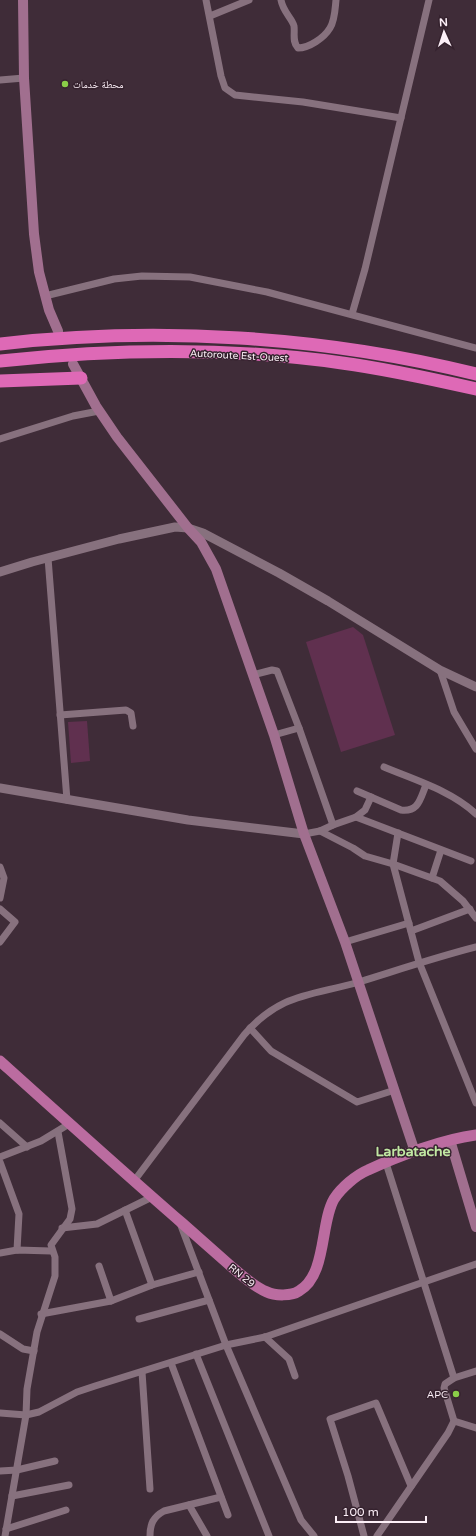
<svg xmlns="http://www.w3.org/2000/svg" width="476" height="1536" viewBox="0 0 476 1536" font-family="'Varela Round','Noto Naskh Arabic',sans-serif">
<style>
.green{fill:#60304f}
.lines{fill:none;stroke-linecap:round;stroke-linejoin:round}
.minor{stroke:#87717e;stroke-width:7}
.tertiary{stroke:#87717e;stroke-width:9}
.secondary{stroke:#a16f8f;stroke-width:10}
.primary{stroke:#bb6ca0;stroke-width:11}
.motorway{stroke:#de69b6;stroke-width:13}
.poi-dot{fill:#8ace48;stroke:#35222e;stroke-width:1.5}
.labels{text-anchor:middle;stroke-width:3;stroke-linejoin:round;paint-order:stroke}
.poi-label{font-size:10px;fill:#fceff7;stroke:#35222e;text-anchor:start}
.street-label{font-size:10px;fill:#fceff7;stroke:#35222e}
.district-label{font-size:14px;font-weight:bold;fill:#c1e8a3;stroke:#35222e}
</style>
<rect width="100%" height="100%" fill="#3f2c38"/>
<g class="green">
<polygon points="353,627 363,635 395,735 341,752 306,642"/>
<polygon points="87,721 90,761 71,763 68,722"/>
</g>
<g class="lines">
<g class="minor">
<polyline points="206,0 221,76 225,88 235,95 303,102 401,118"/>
<path d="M281,0C283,12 292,18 294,26C295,34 292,42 298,48C309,48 324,38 330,28C335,20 335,9 336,0"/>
<polyline points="210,16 249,0"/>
<polyline points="0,80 24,78"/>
<polyline points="45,296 114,279 142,276 190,277 267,292 476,348"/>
<polyline points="352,314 365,269 429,0"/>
<polyline points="0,439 73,416 99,411"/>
<polyline points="48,558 67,800"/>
<polyline points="440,670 454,712 476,749"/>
<polyline points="253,675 272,670 277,671 299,728 333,825"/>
<polyline points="60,715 126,710 131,713 133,726"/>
<polyline points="274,735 299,728"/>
<path d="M384,767C415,780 452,791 476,814"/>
<path d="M357,791L401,810C419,812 420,799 426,785"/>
<polyline points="356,817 365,810 371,797"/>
<polyline points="320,831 353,848 365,856 393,864 440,881 463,901 476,918"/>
<polyline points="398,833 393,864 419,962 476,1103"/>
<polyline points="304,834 320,831 333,825 356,817 471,861"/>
<polyline points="0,867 4,878 0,898"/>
<polyline points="432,878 441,850"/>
<polyline points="0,909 15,922 0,942"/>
<polyline points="411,931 470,909"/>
<polyline points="345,942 409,923"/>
<polyline points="250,1028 271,1051 357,1102 395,1090"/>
<polyline points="0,1123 27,1147"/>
<polyline points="0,1157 41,1141 69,1124"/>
<polyline points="0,1162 19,1214 17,1250"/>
<path d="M134,1181L244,1035C280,993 310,996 359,982C398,970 437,957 476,947"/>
<polyline points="125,1210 152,1285"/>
<polyline points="180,1223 226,1345 301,1520 314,1536"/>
<polyline points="62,1228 97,1224 152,1197"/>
<polyline points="0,1253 17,1250 51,1251"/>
<polyline points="99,1266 111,1301"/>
<polyline points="41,1314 111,1301 152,1285 199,1272"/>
<polyline points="139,1319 209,1300"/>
<polyline points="0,1334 23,1349 34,1351"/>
<polyline points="265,1337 289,1359 295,1376"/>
<polyline points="196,1354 269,1536"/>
<polyline points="171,1363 228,1515"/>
<polyline points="142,1372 150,1489"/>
<polyline points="454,1378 476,1371"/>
<polyline points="0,1413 26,1415 39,1412 77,1392 95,1386 226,1345 265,1337 476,1264"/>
<polyline points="454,1421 476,1428"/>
<polyline points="0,1471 17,1470 55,1461"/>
<polyline points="12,1496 69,1485"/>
<polyline points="189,1505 207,1536"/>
<polyline points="6,1529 66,1510"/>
<polyline points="5,1536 26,1415 27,1389 37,1332 55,1276 55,1257 51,1245 70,1219 72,1209 58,1132"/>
<path d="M150,1536C150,1524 153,1517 164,1511L221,1497"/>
<polyline points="364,1536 348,1476 330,1419 376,1403 411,1486"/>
<polyline points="377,1536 448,1433 454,1421 444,1388 445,1384 454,1378 386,1163"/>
</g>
<g class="tertiary">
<polyline points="0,572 32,562 119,539 175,527 188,528 203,533 279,573 328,601 440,670 476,687"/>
<polyline points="0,788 188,820 304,834"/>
</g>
<g class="secondary">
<polyline points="23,0 24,78 34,234 39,272 49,310 58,331"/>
<polyline points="73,364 96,406 117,437 188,528 201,542 216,569 274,735 304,834 345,942 415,1152"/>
<polyline points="450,1140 476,1227"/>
</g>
<path class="primary" d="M0,1061C60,1115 121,1170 182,1223C199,1238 216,1253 233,1268C244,1277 254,1287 267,1292C275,1296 292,1296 299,1291C327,1275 320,1223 334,1199C341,1188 356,1175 368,1170C398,1156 444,1139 476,1135"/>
<g class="motorway">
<path d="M0,344C157,326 323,336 476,374"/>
<path d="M0,361C113,349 229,347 342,363C387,369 432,379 476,389"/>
<polyline points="0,381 81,378"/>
</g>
</g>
<g class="poi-dot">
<circle cx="65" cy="84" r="4"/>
<circle cx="456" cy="1394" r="4"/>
</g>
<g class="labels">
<g class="poi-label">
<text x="73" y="88">محطة خدمات</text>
<text x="448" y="1398" text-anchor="end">APC</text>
</g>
<g class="street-label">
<text transform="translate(239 355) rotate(3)" y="4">Autoroute Est-Ouest</text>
<text transform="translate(242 1275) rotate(39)" y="4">RN 29</text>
</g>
<g class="district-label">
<text x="413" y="1156">Larbatache</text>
</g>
</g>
<g transform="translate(444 32) rotate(357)" stroke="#35222e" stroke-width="3" paint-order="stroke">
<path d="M0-3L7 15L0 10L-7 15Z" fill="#fceff7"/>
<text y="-6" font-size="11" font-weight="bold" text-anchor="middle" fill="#fceff7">N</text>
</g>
<path d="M336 1516v6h90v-6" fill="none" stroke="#fceff7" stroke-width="2"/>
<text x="342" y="1516" font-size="12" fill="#fceff7" stroke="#35222e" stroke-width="3" paint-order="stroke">100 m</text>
</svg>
